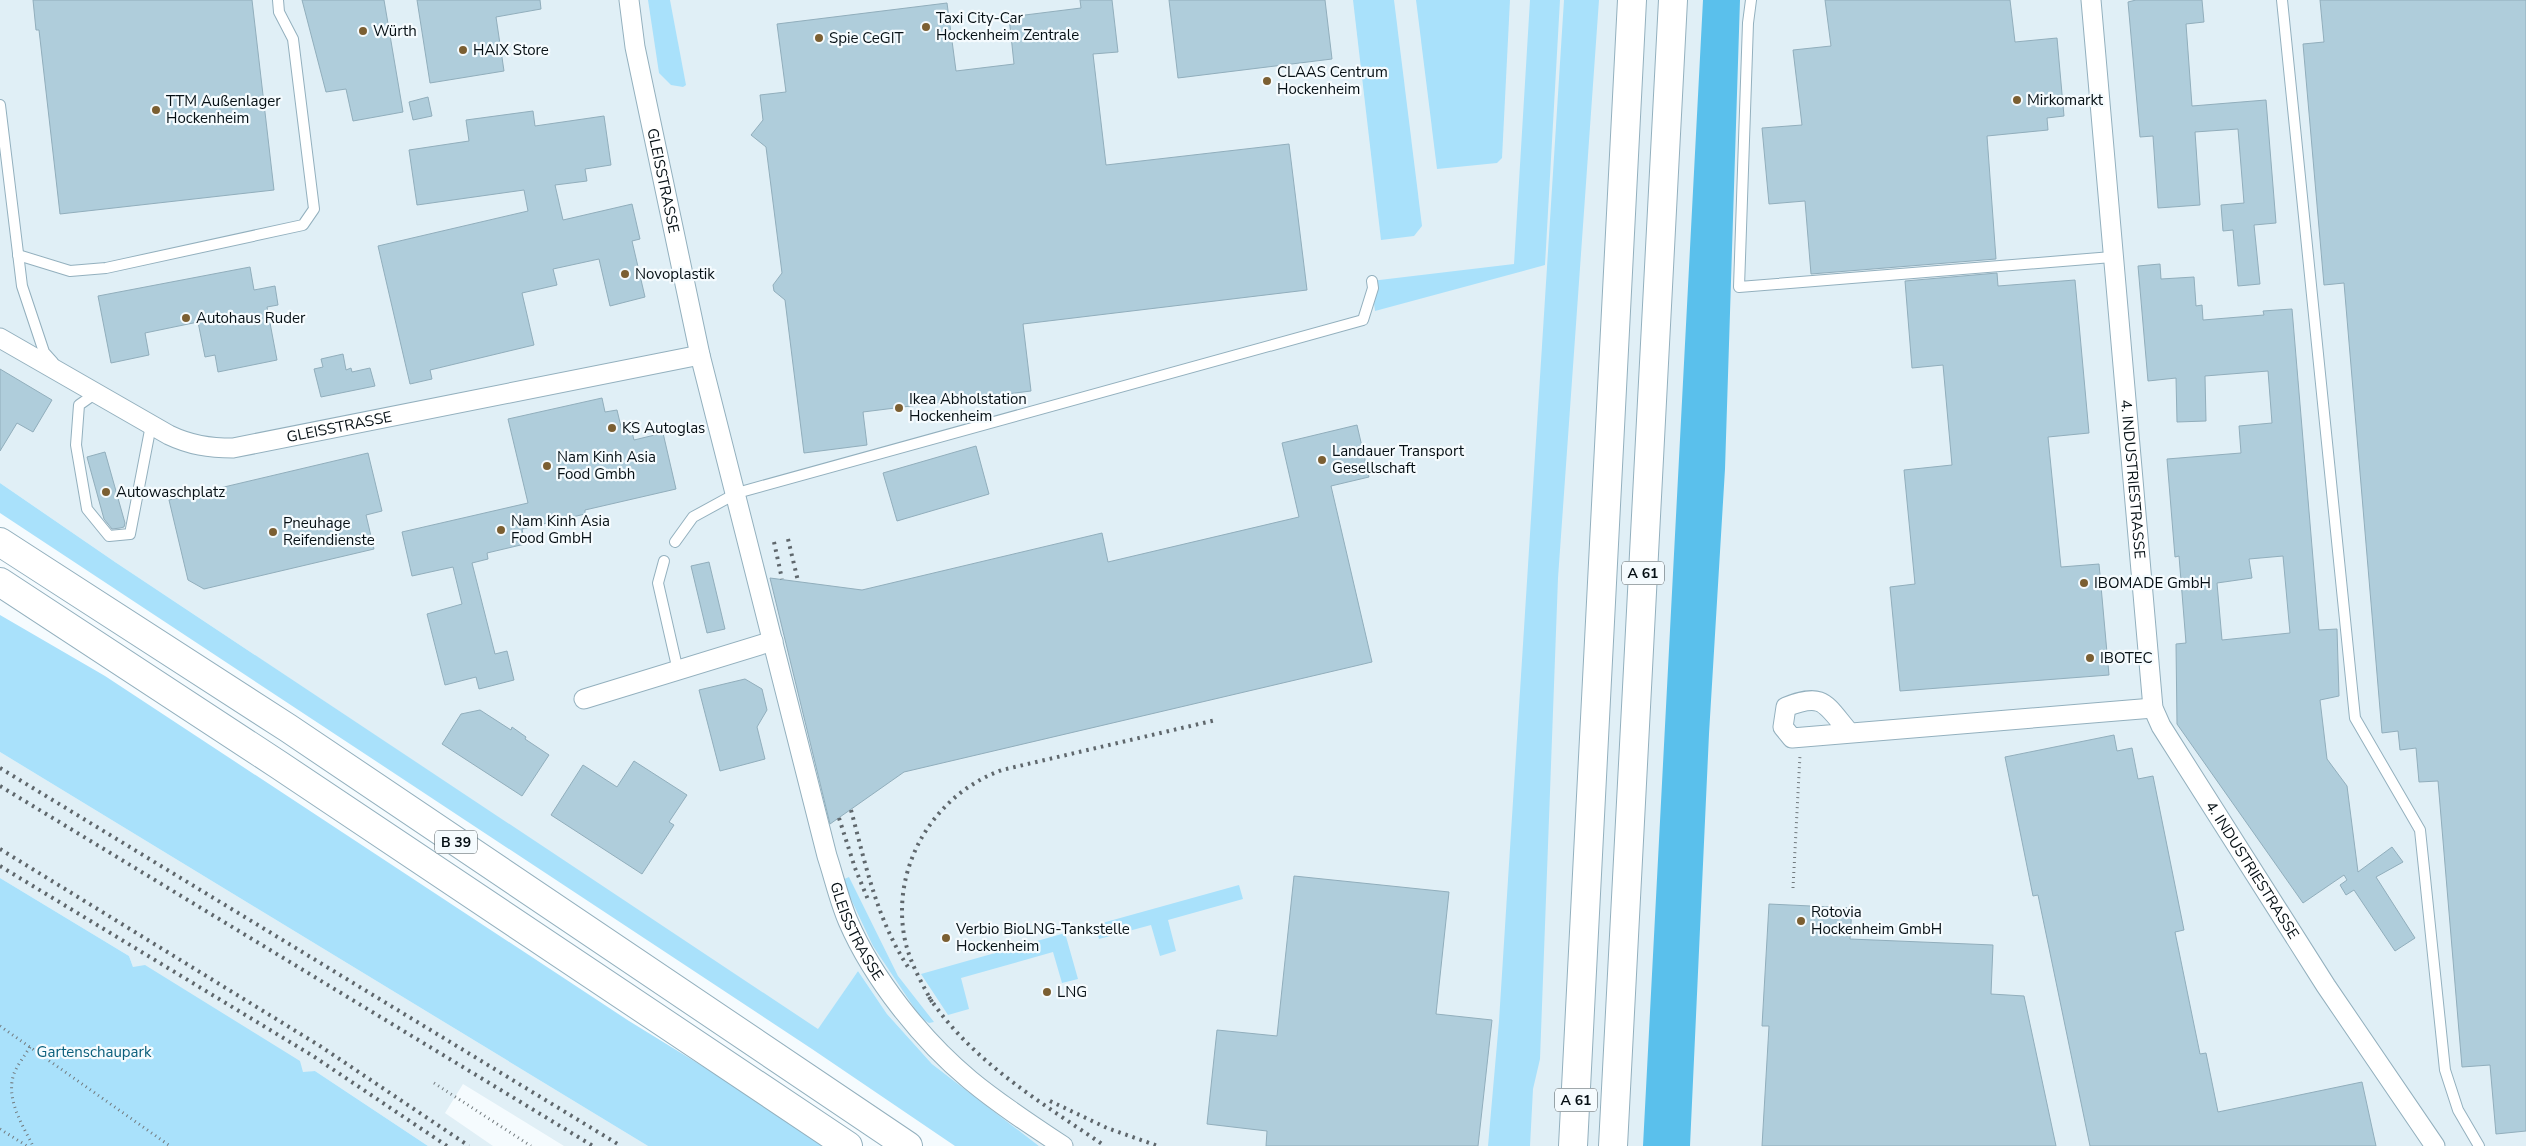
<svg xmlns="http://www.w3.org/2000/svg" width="2526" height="1146" viewBox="0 0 2526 1146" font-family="'Nunito Sans',sans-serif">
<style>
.built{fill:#e0eff6}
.green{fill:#a9e1fb}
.forest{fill:#5ac0ec}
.building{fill:#afcddb;stroke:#91aebc;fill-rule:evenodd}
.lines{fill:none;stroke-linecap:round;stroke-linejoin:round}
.lane-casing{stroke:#93b0be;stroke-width:12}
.street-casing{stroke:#93b0be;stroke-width:21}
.highway-casing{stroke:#93b0be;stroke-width:30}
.path{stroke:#727a7e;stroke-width:3;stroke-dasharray:1 4;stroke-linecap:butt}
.lane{stroke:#fff;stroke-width:10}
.street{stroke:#fff;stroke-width:19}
.highway{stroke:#fff;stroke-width:28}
.rail{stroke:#5f676c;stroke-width:4;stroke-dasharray:2.5 5;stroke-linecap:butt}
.poi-dot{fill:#7b5f32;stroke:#f5fbfe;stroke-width:2}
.labels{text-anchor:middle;stroke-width:4.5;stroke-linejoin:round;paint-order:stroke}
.shield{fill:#f5fbfe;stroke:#4d565a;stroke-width:1}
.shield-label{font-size:14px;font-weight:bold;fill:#050f14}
.poi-label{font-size:15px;fill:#050f14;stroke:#f5fbfe;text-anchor:start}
.street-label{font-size:15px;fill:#050f14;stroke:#f5fbfe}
.park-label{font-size:15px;fill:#095e7b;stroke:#f5fbfe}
</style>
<rect width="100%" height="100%" fill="#f5fbfe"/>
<g class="built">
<polygon points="0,0 2526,0 2526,1146 1039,1146 932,1064 887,1014 858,971 818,1030 115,562 0,483"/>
<polygon points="0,752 648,1146 564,1146 463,1084 445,1113 493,1146 428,1146 315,1071 303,1073 133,967 129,956 0,878"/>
</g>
<g class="green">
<polygon points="648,0 670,0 686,85 683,87 671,85 659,73"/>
<polygon points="1353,0 1394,0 1422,226 1414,236 1381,240"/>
<polygon points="1416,0 1510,0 1502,158 1497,163 1437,169"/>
<polygon points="1530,0 1560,0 1545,265 1375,311 1371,281 1514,264"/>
<polygon points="1564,0 1599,0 1558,578 1540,1059 1533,1089 1530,1146 1488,1146 1499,1021"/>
<polygon points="0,483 115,562 818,1029 858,971 887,1014 932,1064 1039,1146 955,1146 812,1049 0,513"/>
<polygon points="0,615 105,676 629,1021 756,1099 825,1146 648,1146 0,752"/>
<polygon points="849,877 898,976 934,1022 929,1023 921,1018 873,946 842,880"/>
<polygon points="0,878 129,956 133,967 145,965 300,1061 303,1072 315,1071 428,1146 0,1146"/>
<polygon points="1239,885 1243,899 1168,920 1176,951 1160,956 1151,925 1099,939 1095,925"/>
<polygon points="1065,933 1078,979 1062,983 1053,952 961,978 969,1009 948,1015 921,974"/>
</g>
<polygon class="forest" points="1703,0 1740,0 1725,469 1709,734 1690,1146 1643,1146"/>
<g class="building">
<polygon points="33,0 252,0 274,190 60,214 39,30 36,30"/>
<polygon points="302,0 384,0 403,112 353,121 346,89 326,92"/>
<polygon points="417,0 540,0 541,9 496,17 504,71 430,83"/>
<polygon points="1080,0 1112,0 1118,52 1093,54 1106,165 1289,144 1307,290 1023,324 1031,391 863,412 867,445 804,453 785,300 774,291 773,285 782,273 766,147 751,135 763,120 760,95 786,92 777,24 947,3 956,71 1014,64 1009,17 1081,8"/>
<polygon points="1169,0 1325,0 1332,59 1178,78"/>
<polygon points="1825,0 2010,0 2015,42 2057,38 2064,116 2047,118 2048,130 1987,136 1996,259 1811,274 1805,201 1769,204 1762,128 1802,125 1793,50 1831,46"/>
<polygon points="2136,0 2202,0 2204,22 2186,24 2192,106 2266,100 2276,223 2254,225 2260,284 2238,286 2233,230 2223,231 2221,205 2244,203 2238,129 2195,132 2200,205 2158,208 2153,136 2140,137 2128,2"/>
<polygon points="2320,0 2526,0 2526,1131 2496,1134 2490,1065 2462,1067 2438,781 2419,782 2416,748 2400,750 2398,731 2382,733 2344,283 2324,285 2303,44 2324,42"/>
<polygon points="428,97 432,116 413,120 409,102"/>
<polygon points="533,111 535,126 604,116 611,165 585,169 587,181 555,185 563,220 632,204 640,239 632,241 645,297 610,306 599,259 553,269 557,285 522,293 534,345 430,370 432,379 410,384 378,246 528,211 524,190 417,205 409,150 469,141 466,120"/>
<path d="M2160,264L2161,279L2194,277L2196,306L2202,305L2203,320L2264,315L2263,311L2292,309L2319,630L2337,629L2339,696L2320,700L2327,759L2347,786L2358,872L2392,847L2403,862L2376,877L2415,938L2395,951L2354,890L2346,895L2340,885L2347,880L2344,875L2303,903L2177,724L2176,644L2186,643L2179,556L2175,557L2167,459L2241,453L2239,426L2272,423L2268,371L2205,376L2206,421L2177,422L2176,378L2148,381L2138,266ZM2283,556L2290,633L2222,640L2217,583L2252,578L2249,559Z"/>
<polygon points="250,267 254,290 275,286 278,305 267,307 277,360 218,372 215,355 205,357 198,322 145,333 149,355 111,363 98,296"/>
<polygon points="1997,273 1998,286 2075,280 2089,433 2048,437 2061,567 2099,564 2109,675 1900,691 1890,587 1915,584 1904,470 1952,465 1943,365 1912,368 1905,281"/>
<polygon points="343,354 346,370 351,368 352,372 370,368 375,386 321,397 314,369 323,367 321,359"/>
<polygon points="0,369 52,400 33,432 17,423 0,451"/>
<polygon points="602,398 605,412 617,410 622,431 631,428 634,440 663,433 676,489 585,510 585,514 522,529 525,544 487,553 488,559 472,563 495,654 507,651 514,680 479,689 476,677 445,685 427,614 462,604 453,567 412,576 402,532 528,503 508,419"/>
<polygon points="1357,425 1369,477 1331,486 1372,662 904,772 830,824 770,578 862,590 1102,533 1108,562 1299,517 1282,443"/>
<polygon points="976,446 989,494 897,521 883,473"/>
<polygon points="105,452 125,523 124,527 120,528 112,529 104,519 87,457"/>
<polygon points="368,453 382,511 366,515 374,549 204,589 188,580 169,500"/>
<polygon points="709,562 725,629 707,633 691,566"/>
<polygon points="745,679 762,689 767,710 757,727 765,759 720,771 699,690"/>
<polygon points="480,710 511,730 512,727 526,737 525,739 549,755 522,796 442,744 461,714"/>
<polygon points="2114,735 2117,751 2132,748 2138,779 2153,776 2184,930 2175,932 2200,1054 2206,1053 2218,1112 2362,1082 2376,1146 2090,1146 2038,895 2033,896 2005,757"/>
<polygon points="634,761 687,795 669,822 674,825 642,874 551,815 583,765 617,787"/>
<polygon points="1294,876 1449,892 1436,1014 1492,1020 1478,1146 1266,1146 1267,1131 1207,1124 1217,1030 1277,1036"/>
<polygon points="1769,904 1852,908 1850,939 1993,945 1991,994 2024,996 2056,1146 1762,1146 1769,1026 1762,1026"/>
</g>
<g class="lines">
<defs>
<g id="lane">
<polyline points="1751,0 1748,23 1739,287 2112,257"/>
<polyline points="2282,0 2355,718 2420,830 2445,1070 2458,1110 2479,1146"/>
<polyline points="0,105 22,286 44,352 53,362"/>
<polyline points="18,255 70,271 106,268 303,225 314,209 293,39 279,12 278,0"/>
<polyline points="96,393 79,405 76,445 87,509 109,536 130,534 151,425"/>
<polyline points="675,542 693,517 737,493 1363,320 1373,288 1372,281"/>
<polyline points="664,561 658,583 678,671"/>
</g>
<g id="street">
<path id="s1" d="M629,0L635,47L700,355L827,856C834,877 839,900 848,921C873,979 922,1040 970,1080C999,1104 1031,1125 1063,1146"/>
<path id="s2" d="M2091,0L2153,708L2161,726L2326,986L2435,1146"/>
<path id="s3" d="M0,338L169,435C190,445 209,448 233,448L700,355"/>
<polyline points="584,699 773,641"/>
<path d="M1849,732C1825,704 1824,692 1786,707L1783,727L1792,738L2153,708"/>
</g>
<g id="highway">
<polyline points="0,542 288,728 908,1146"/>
<polyline points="0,582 279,765 848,1146"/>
<polyline points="1573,1146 1632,0"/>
<polyline points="1613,1146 1673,0"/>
</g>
</defs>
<use href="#lane" class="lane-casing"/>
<use href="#street" class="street-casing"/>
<use href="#highway" class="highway-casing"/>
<g class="path">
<polyline points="1793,888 1800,755"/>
<polyline points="0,1026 170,1146"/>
<path d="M30,1047C25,1055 19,1063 15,1071C4,1097 22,1124 33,1146"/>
<polyline points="434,1083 531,1146"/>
<polyline points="0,1129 27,1146"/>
</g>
<use href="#lane" class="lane"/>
<use href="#street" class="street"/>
<use href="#highway" class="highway"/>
<g class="rail">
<polyline points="788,539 798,581"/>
<polyline points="774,542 782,579"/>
<polyline points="0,768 621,1146"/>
<polyline points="0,786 593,1146"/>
<path d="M851,810C866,866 877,921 910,970"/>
<polyline points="839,818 855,868 869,902"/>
<polyline points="0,849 320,1046 469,1146"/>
<polyline points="0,866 313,1056 447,1146"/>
<path d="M929,997C972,1062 1042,1103 1105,1146"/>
<path d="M932,1002C920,980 908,959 904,935C892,864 935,794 1002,770L1216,720"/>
<polyline points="1050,1101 1107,1128 1158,1146"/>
</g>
</g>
<g class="poi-dot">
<circle cx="926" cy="27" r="5"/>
<circle cx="363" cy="31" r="5"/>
<circle cx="819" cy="38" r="5"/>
<circle cx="463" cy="50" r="5"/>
<circle cx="1267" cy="81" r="5"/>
<circle cx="2017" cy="100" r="5"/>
<circle cx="156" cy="110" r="5"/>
<circle cx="625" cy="274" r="5"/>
<circle cx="186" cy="318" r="5"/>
<circle cx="899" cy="408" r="5"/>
<circle cx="612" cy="428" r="5"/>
<circle cx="1322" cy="460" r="5"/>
<circle cx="547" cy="466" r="5"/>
<circle cx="106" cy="492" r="5"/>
<circle cx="501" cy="530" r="5"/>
<circle cx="273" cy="532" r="5"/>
<circle cx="2084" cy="583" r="5"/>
<circle cx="2090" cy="658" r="5"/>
<circle cx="1801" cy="921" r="5"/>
<circle cx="946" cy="938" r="5"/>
<circle cx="1047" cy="992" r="5"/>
</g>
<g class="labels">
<g class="shield">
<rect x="1622" y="561.5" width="42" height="23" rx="4"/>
<rect x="435" y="830.5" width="42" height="23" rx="4"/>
<rect x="1555" y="1088.5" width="42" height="23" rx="4"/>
</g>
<g class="shield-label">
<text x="1643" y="578">A 61</text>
<text x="456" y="847">B 39</text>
<text x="1576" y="1105">A 61</text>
</g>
<g class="poi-label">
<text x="936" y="23">Taxi City-Car<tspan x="936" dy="17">Hockenheim Zentrale</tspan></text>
<text x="373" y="36">Würth</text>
<text x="829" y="43">Spie CeGIT</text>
<text x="473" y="55">HAIX Store</text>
<text x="1277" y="77">CLAAS Centrum<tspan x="1277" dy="17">Hockenheim</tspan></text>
<text x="2027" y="105">Mirkomarkt</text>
<text x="166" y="106">TTM Außenlager<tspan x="166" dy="17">Hockenheim</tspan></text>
<text x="635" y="279">Novoplastik</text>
<text x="196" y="323">Autohaus Ruder</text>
<text x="909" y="404">Ikea Abholstation<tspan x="909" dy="17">Hockenheim</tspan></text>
<text x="622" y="433">KS Autoglas</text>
<text x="1332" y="456">Landauer Transport<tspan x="1332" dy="17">Gesellschaft</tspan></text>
<text x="557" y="462">Nam Kinh Asia<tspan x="557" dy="17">Food Gmbh</tspan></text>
<text x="116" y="497">Autowaschplatz</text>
<text x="511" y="526">Nam Kinh Asia<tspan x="511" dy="17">Food GmbH</tspan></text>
<text x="283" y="528">Pneuhage<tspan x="283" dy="17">Reifendienste</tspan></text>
<text x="2094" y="588">IBOMADE GmbH</text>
<text x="2100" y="663">IBOTEC</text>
<text x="1811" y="917">Rotovia<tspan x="1811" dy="17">Hockenheim GmbH</tspan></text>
<text x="956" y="934">Verbio BioLNG-Tankstelle<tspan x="956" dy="17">Hockenheim</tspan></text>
<text x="1057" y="997">LNG</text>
</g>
<g class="street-label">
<text dy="5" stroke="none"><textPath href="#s1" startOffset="184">GLEISSTRASSE</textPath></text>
<text dy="5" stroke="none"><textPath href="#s3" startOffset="369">GLEISSTRASSE</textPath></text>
<text dy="5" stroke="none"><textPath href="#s2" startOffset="481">4. INDUSTRIESTRASSE</textPath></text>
<text dy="5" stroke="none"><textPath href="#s2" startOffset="901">4. INDUSTRIESTRASSE</textPath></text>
<text dy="5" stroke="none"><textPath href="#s1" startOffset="960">GLEISSTRASSE</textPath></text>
</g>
<g class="park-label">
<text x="94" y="1057">Gartenschaupark</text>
</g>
</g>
</svg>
